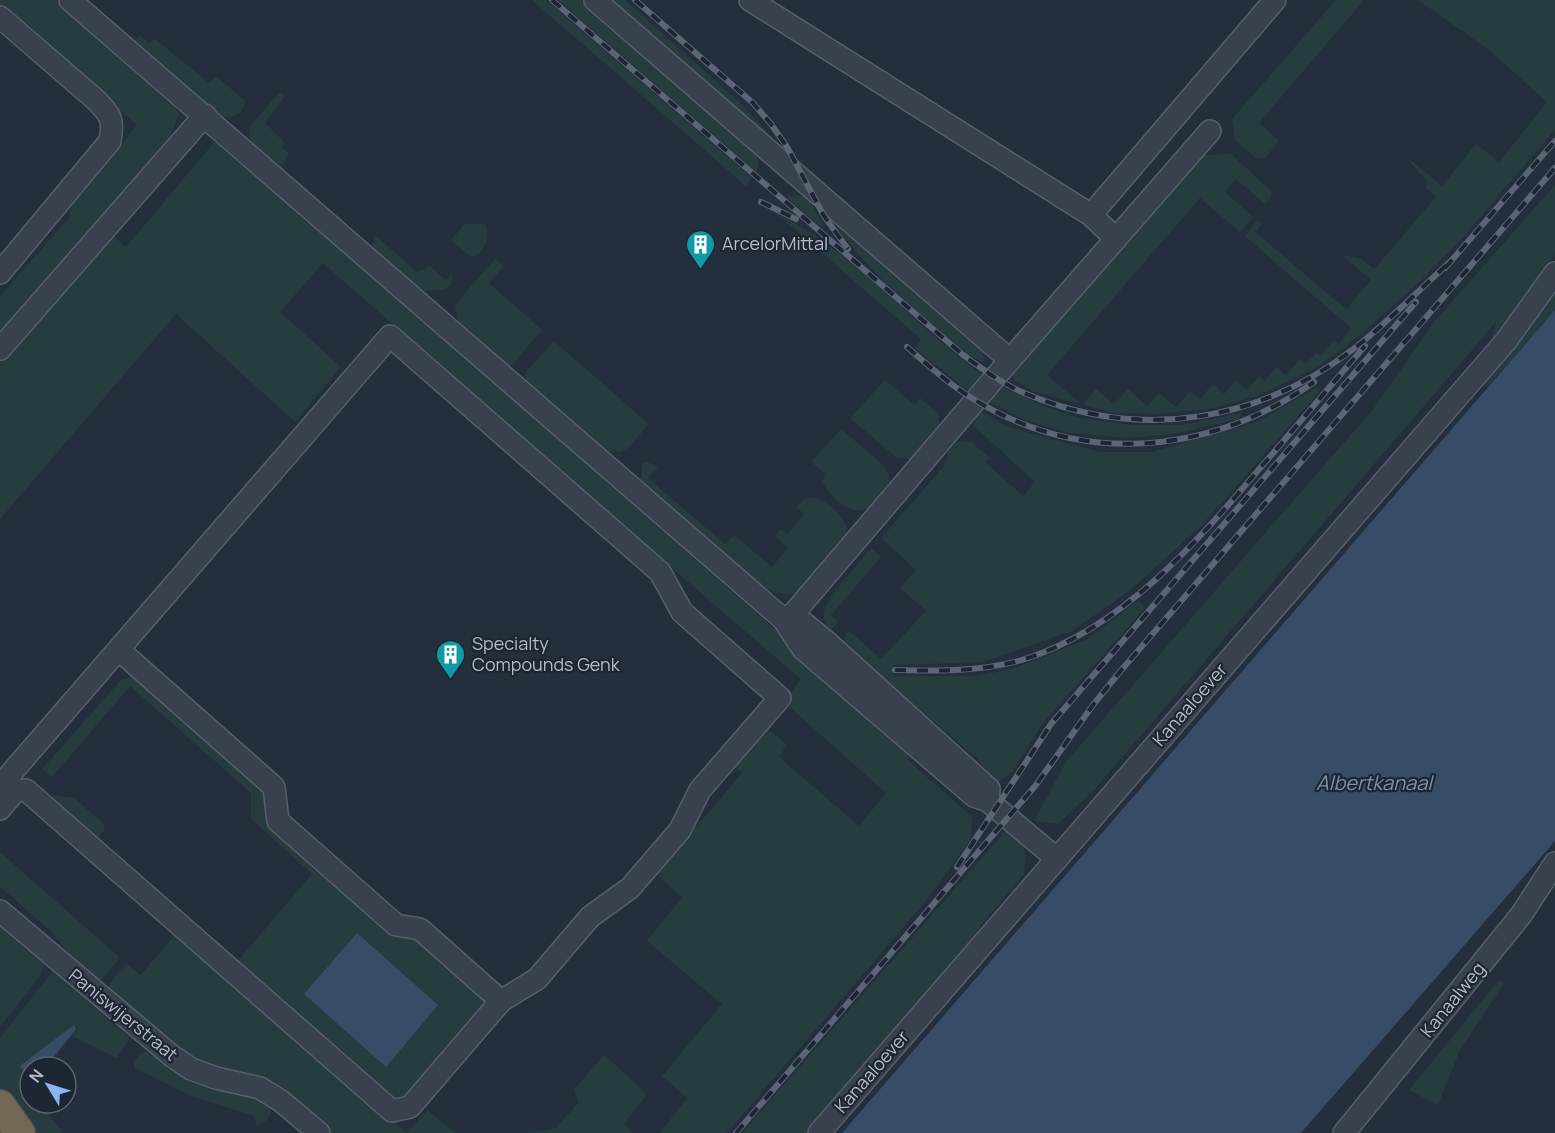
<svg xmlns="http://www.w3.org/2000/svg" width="1555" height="1133" viewBox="0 0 1555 1133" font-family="Manrope,sans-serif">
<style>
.green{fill:#263c3f}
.water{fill:#394c67}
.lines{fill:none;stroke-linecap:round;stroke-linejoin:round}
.minor-casing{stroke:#565f6c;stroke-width:24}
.highway-casing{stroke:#434c59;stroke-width:33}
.minor{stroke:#38414e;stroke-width:21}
.highway{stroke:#746855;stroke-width:30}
.rail-casing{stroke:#5a6575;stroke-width:6}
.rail{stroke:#1d2633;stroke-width:4;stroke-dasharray:11;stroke-linecap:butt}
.labels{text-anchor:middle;stroke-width:4.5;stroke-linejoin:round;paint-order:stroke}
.poi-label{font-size:18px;fill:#b4bcc9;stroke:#1d2633;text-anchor:start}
.street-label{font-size:18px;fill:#b4bcc9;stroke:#1d2633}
.water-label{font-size:20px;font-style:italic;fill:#7c92b1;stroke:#1d2633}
</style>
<rect width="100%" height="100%" fill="#242f3e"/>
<g class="green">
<polygon points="0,0 56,0 170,99 179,114 170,137 0,335 0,296 69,218 71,204 137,125 0,10"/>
<polygon points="532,0 546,0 752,178 746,186"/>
<path d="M558,0H581L749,146C758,156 761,160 756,172Z"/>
<polygon points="605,0 625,0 746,108 765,130 772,144"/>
<polygon points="1336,0 1364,0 1259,123 1279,141 1265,158 1256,158 1235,140 1232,119"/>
<polygon points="1418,0 1555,0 1555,130 1465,235 1421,281 1347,346 1312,370 1255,397 1209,409 1159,414 1115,413 1032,391 1008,375 1202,155 1231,154 1271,191 1271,197 1265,204 1236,179 1225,192 1253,217 1240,232 1200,198 1047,375 1082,405 1096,389 1114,404 1128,389 1147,406 1159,393 1176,407 1190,392 1200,399 1213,384 1224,394 1236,380 1247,390 1259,376 1265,381 1276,367 1286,375 1300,359 1306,364 1316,353 1320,356 1334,340 1339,344 1351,328 1245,236 1257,220 1262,224 1255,232 1346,309 1371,280 1342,255 1362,259 1374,269 1436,197 1425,187 1428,182 1403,154 1442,186 1476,144 1499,162 1547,102 1489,50"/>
<path d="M139,35L149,43L155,39L209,83L216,76L218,78L245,101C243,118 231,118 217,117L134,47V42Z"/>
<polygon points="280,92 285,96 265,123 285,143 282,147 289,153 279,172 252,149 249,133 251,125"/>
<polygon points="217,139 905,744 908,760 973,818 970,840 926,901 727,1133 660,1133 687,1098 662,1076 722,1004 647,941 682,897 656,874 742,773 729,762 763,724 787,745 779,757 859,826 886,793 784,702 801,679 557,469 323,263 280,312 341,367 295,422 176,314 0,519 0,359 110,233 126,247"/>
<polygon points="1555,185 1555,255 1491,341 1496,322 1096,788 1058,824 1034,821 1066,762 1374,408 1434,322"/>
<polygon points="805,195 809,199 822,224 820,226 786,197"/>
<path d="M777,214C856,252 913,326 984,376L974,392L963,387L915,348L921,339Z"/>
<path d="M829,215L975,343L983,353L985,363L969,356C920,312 864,272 829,215Z"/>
<path d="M465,224H485C490,236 486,254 471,257L451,240Z"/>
<polygon points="376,236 417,272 430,266 446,280 451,275 453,278 451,285 444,290 421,291 373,251 372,245"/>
<polygon points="495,259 504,266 489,283 542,330 512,365 502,366 460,328 455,307 464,294"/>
<polygon points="1555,288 1555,310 1487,388 1481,382"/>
<polygon points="554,341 649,424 630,446 621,452 603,451 525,385 526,372"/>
<path d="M885,380L914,405L920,398C925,403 931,407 935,411C949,429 923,448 912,459L897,458L850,418Z"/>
<polygon points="1001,387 1051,409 1080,418 1131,425 1181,425 1242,413 1238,419 1176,434 1126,438 1070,433 1025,420 988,401"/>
<polygon points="1317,387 1320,391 1201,526 1128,592 1072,631 983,662 893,665 894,676 974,676 1009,670 1086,640 1139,600 1145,608 1043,723 1013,771 994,785 980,761 842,643 848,630 881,659 926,611 900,588 916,570 881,538 945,465 948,451 958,441 971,442 990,458 985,462 1023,496 1035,482 974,426 975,419 980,411 1014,429 1100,452 1151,452 1260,421"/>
<path d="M841,429L883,465C892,478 890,486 881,498C860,524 834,504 822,481L826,474L811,462Z"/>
<path d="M647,462L658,467L648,478L725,544L734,535L772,567L788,548L775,536L781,529L788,534L804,514L797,507C799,505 801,502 803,500C817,490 839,512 845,523C847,528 847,532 847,537C835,551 806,592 789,594C781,595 773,592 767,589L664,508L645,489L641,478L642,463Z"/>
<polygon points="871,548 881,557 831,615 838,622 830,631 823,618 825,607 831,599 829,598"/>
<polygon points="138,677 263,787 267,818 397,934 416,937 486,1002 406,1099 393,1099 237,962 312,874 251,819 251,793 130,686 52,777 42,769 122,679"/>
<polygon points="53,795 74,798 104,824 104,830 96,840 51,802"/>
<polygon points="1007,829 1023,845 1026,855 1024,874 981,925 977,937 807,1133 742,1133"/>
<polygon points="0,852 120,958 103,978 98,981 77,963 50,930 0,887"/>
<polygon points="0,927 44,965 40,976 0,1027"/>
<polygon points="176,934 407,1133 427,1110 456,1133 332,1133 273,1084 216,1069 195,1061 182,1052 109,989 110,983 126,963 140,975"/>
<polygon points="53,971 130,1038 116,1058 72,1036 47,1067 30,1067 30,1103 40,1103 63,1133 31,1133 0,1091 0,1038"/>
<polygon points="1499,980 1504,983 1460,1050 1438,1105 1409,1090"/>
<path d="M146,1052L182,1075L214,1087L238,1090L271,1105C272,1117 267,1122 256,1126L255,1116L191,1096L135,1068V1061L141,1053Z"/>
<polygon points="604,1055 644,1091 645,1097 624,1124 633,1133 526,1133 556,1128 579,1102 574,1090"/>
</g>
<g class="water">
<polygon points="1555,310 1555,841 1301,1133 842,1133"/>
<polygon points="357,933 438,1005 386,1067 304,994"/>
<polygon points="74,1025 76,1029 45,1067 30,1067 29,1081 20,1066 21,1065"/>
</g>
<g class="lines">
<defs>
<g id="minor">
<polyline points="70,0 783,619 793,614 828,643 989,789 988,801"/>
<polyline points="595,0 1010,360"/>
<polyline points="750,0 1091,215 1116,239"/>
<path d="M0,17L96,100C111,116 114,119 110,141L0,273"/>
<polyline points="1091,215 1275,0"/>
<polyline points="0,349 205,115"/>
<polyline points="793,614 1010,360 1210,131"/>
<polyline points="783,619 803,649 974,796 988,801 1057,859"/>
<polyline points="0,786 390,336 660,572 682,612 780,698 700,790 680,830 630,888 590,917 537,979 501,1001 420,929 396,925 278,821 274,787 119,650"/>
<polyline points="0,809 16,790 26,790 392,1111 410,1107 501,1001"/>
<polyline points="0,911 172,1056 191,1069 216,1078 260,1088 281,1101 319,1133"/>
<polyline points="819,1133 1506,341 1555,273"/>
<polyline points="1344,1133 1521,915 1555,863"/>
</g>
<polyline id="highway" points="0,1105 20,1133"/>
</defs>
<use href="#minor" class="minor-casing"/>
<use href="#highway" class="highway-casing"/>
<use href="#minor" class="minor"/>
<use href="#highway" class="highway"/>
<defs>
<g id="rail">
<path d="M552,0L963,355C984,370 1005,386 1029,395C1142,441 1260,422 1356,347C1389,321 1419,290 1451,261"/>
<polyline points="635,0 753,103 771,124 787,147 824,216 848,249"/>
<polyline points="761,202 796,219"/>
<polyline points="1445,268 1555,141"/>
<path d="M907,347C929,366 950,385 975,400C1084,467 1212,454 1314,382"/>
<path d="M895,670C939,671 982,672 1025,659C1123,628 1197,542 1261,467C1296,427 1330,386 1365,346"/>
<polyline points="957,867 1051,724 1416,302"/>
<polyline points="736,1133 1036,785 1093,705 1118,674 1555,168"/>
</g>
</defs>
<use href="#rail" class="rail-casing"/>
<use href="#rail" class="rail"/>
</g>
<defs>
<symbol id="building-pin" viewBox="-11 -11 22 30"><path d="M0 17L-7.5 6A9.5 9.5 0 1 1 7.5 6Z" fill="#0f9aa8" stroke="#1d2633"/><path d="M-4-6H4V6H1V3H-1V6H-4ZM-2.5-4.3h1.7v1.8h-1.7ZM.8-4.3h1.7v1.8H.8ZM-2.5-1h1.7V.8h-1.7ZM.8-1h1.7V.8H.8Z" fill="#fff"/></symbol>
</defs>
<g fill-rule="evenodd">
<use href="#building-pin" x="684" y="228" width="33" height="45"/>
<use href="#building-pin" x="434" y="638" width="33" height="45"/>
</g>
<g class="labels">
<g class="poi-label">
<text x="722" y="250">ArcelorMittal</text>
<text x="472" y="650">Specialty<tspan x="472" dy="21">Compounds Genk</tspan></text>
</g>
<g class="street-label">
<text transform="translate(1190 705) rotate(-49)" y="6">Kanaaloever</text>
<text transform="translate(1453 1000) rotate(-51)" y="6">Kanaalweg</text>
<text transform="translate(123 1015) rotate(39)" y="6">Paniswijerstraat</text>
<text transform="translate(872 1072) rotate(-49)" y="6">Kanaaloever</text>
</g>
<g class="water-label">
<text x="1374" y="790">Albertkanaal</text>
</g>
</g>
<g transform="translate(48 1085) rotate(308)"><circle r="28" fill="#1d2633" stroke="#59626f" stroke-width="1.5"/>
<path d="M0-4.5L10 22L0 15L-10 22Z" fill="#8ab4f8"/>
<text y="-9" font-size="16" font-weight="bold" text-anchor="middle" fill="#b4bcc9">N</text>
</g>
</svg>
